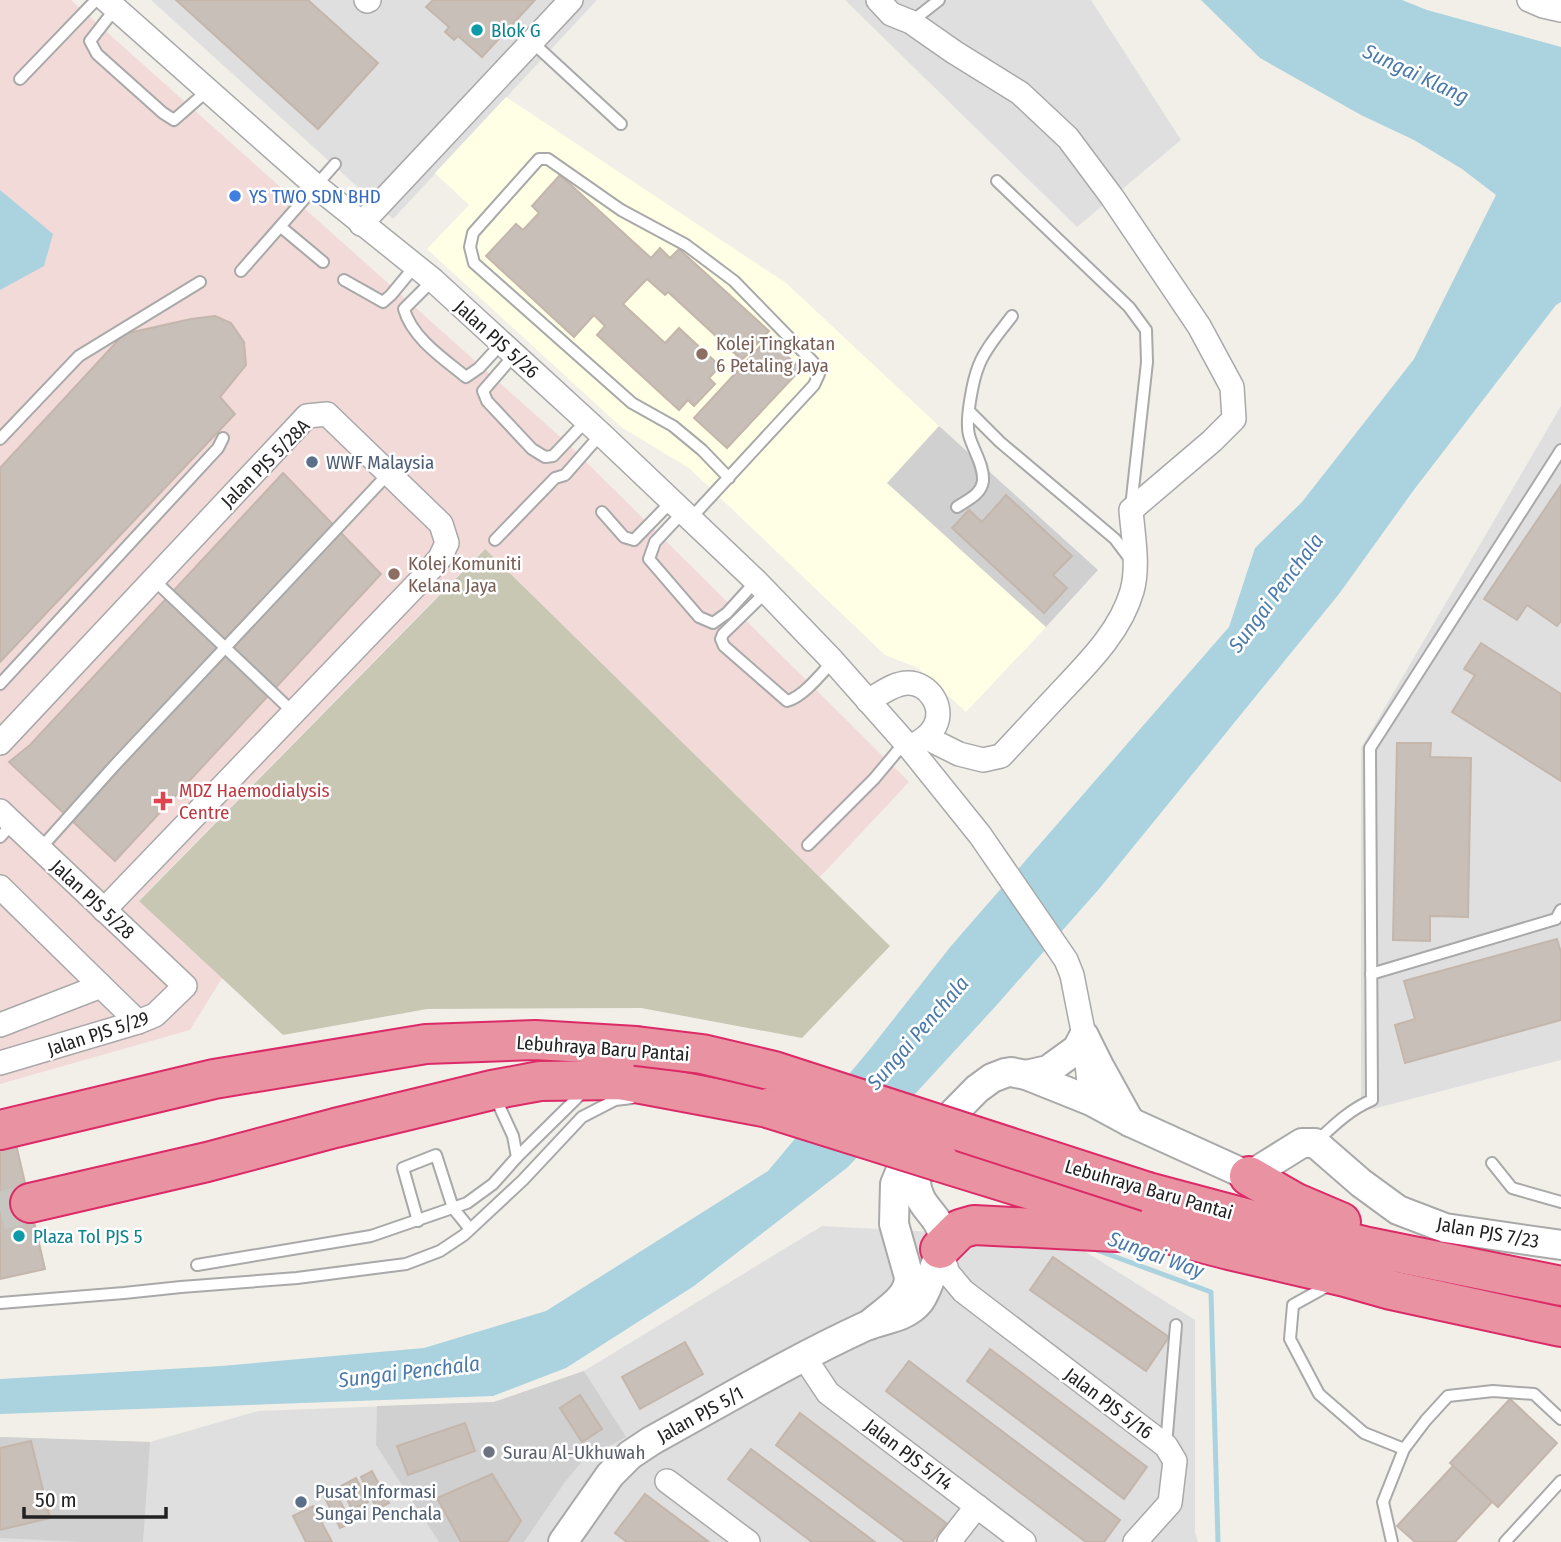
<svg xmlns="http://www.w3.org/2000/svg" width="1561" height="1542" viewBox="0 0 1561 1542" font-family="'Fira Sans Condensed',sans-serif">
<style>
.residential{fill:#e0dfdf}
.commercial{fill:#f2dad9}
.education{fill:#ffffe5}
.religious{fill:#d0d0d0}
.construction{fill:#c7c7b4}
.water{fill:#aad3df}
.lines{fill:none;stroke-linecap:round;stroke-linejoin:round}
.stream{stroke:#aad3df;stroke-width:5}
.building{fill:#c7bfb8;stroke:#c4b6ab;stroke-width:2}
.motorway-tunnel{stroke:#c8c6c1;stroke-width:38;stroke-dasharray:38 19;stroke-linecap:butt}
.service-casing{stroke:#a9a9a9;stroke-width:14}
.minor-casing{stroke:#a9a9a9;stroke-width:26}
.tertiary-casing{stroke:#a9a9a9;stroke-width:32}
.motorway-casing{stroke:#dc2a67;stroke-width:42}
.service{stroke:#fff;stroke-width:10}
.minor{stroke:#fff;stroke-width:23}
.tertiary{stroke:#fff;stroke-width:28}
.motorway{stroke:#e892a2;stroke-width:38}
.motorway-bridge-casing{stroke:#dc2a67;stroke-width:42;stroke-linecap:butt}
.motorway-bridge{stroke:#e892a2;stroke-width:38}
.culture-dot{fill:#0f9aa8;stroke:#fff;stroke-width:2.5}
.shop-dot{fill:#3f7fe0;stroke:#fff;stroke-width:2.5}
.education-dot{fill:#8d6e63;stroke:#fff;stroke-width:2.5}
.service-dot{fill:#5c6f8a;stroke:#fff;stroke-width:2.5}
.health-dot{fill:#e0444e;stroke:#fff;stroke-width:2.5}
.worship-dot{fill:#6b7280;stroke:#fff;stroke-width:2.5}
.labels{text-anchor:middle;stroke-width:5;stroke-linejoin:round;paint-order:stroke}
.culture-label{font-size:19px;fill:#0d838f;stroke:#fff;text-anchor:start}
.shop-label{font-size:19px;fill:#366cbe;stroke:#fff;text-anchor:start}
.street-label{font-size:19px;fill:#222;stroke:#fff}
.education-label{font-size:19px;fill:#785e54;stroke:#fff;text-anchor:start}
.service-label{font-size:19px;fill:#4e5e75;stroke:#fff;text-anchor:start}
.health-label{font-size:19px;fill:#be3a42;stroke:#fff;text-anchor:start}
.worship-label{font-size:19px;fill:#5b616d;stroke:#fff;text-anchor:start}
.water-label{font-size:21px;font-style:italic;fill:#4a7aab;stroke:#fff}
</style>
<rect width="100%" height="100%" fill="#f2efe9"/>
<g class="residential">
<polygon points="151,0 597,0 393,219"/>
<polygon points="845,0 1091,0 1181,140 1077,227"/>
<polygon points="1561,406 1561,1060 1361,1112 1361,748"/>
<polygon points="822,1226 1065,1239 1195,1320 1195,1532 1198,1542 0,1542 0,1437 150,1442 258,1411 494,1402 584,1371"/>
</g>
<polygon class="commercial" points="0,0 71,0 566,442 909,782 820,877 484,549 139,900 222,978 190,1030 0,1084"/>
<polygon class="education" points="506,97 786,283 939,426 888,483 1046,627 966,712 918,668 885,655 689,468 621,427 427,249 469,205 435,173"/>
<g class="religious">
<polygon points="939,426 1098,570 1046,627 887,483"/>
<polygon points="584,1371 626,1437 584,1459 565,1482 524,1542 439,1542 376,1445 377,1406 494,1402"/>
<polygon points="0,1437 150,1442 143,1542 81,1542 0,1538"/>
</g>
<polygon class="construction" points="485,549 890,946 802,1038 641,1008 427,1009 283,1035 139,901"/>
<g class="water">
<polygon points="1201,0 1402,0 1427,10 1561,47 1561,302 1556,305 1413,491 1339,594 1099,889 994,1008 848,1167 694,1286 566,1368 493,1396 0,1414 0,1379 221,1366 424,1348 546,1311 768,1171 870,1049 951,946 1229,627 1255,548 1302,502 1414,359 1496,195 1462,169 1414,140 1361,115 1260,58"/>
<polygon points="0,190 53,234 44,266 0,290"/>
</g>
<g class="lines">
<polyline class="stream" points="1094,1249 1211,1292 1218,1542"/>
</g>
<g class="building">
<polygon points="176,0 308,0 378,63 318,129"/>
<polygon points="433,0 535,0 482,57 458,36 454,40 445,32 449,27 426,7"/>
<polygon points="560,175 651,258 660,248 670,258 679,249 769,331 742,360 668,292 665,295 647,279 623,304 665,343 679,328 720,366 709,378 715,384 694,406 688,400 679,410 597,335 605,326 594,315 574,337 486,256 516,224 523,230 539,213 532,206"/>
<polygon points="215,316 231,323 244,342 246,365 220,397 235,414 0,662 0,468 124,334 191,319"/>
<polygon points="768,338 801,369 727,448 694,418"/>
<polygon points="283,473 381,574 115,861 9,762 30,745"/>
<polygon points="1561,485 1561,621 1557,626 1527,605 1517,620 1484,599"/>
<polygon points="1006,495 1072,556 1053,575 1067,588 1044,613 952,528 969,510 982,522"/>
<polygon points="1481,643 1561,694 1561,781 1452,712 1475,675 1464,669"/>
<polygon points="1397,743 1431,743 1430,757 1471,758 1468,917 1430,916 1430,941 1393,940"/>
<polygon points="1557,939 1561,953 1561,1020 1405,1063 1395,1025 1415,1019 1404,981"/>
<polygon points="15,1140 45,1269 0,1279 0,1144"/>
<polygon points="1053,1257 1169,1337 1146,1371 1030,1290"/>
<polygon points="685,1342 703,1374 640,1409 622,1377"/>
<polygon points="990,1349 1147,1467 1124,1499 967,1381"/>
<polygon points="909,1361 1120,1520 1104,1542 1086,1542 886,1391"/>
<polygon points="580,1395 602,1429 582,1442 560,1408"/>
<polygon points="1510,1399 1557,1443 1498,1507 1450,1463"/>
<polygon points="800,1413 946,1523 932,1542 905,1542 776,1445"/>
<polygon points="465,1423 475,1451 408,1475 397,1446"/>
<polygon points="31,1441 50,1518 0,1530 0,1448"/>
<polygon points="751,1449 875,1542 812,1542 728,1479"/>
<polygon points="1453,1466 1492,1502 1455,1542 1415,1542 1397,1526"/>
<polygon points="372,1471 389,1503 377,1509 361,1477"/>
<polygon points="492,1474 521,1521 507,1542 461,1542 437,1498"/>
<polygon points="356,1478 368,1502 352,1510 341,1486"/>
<polygon points="335,1491 351,1523 340,1528 324,1496"/>
<polygon points="645,1494 709,1542 627,1542 615,1533"/>
<polygon points="313,1506 332,1542 306,1542 293,1516"/>
</g>
<g class="lines">
<polyline class="motorway-tunnel" points="0,1211 30,1203"/>
<defs>
<g id="service">
<polyline points="115,9 90,41 97,54 163,113 174,120 207,91"/>
<polyline points="911,22 939,0"/>
<polyline points="532,42 621,124"/>
<polyline points="20,79 96,0"/>
<polyline points="997,181 1129,307 1146,330 1147,362 1131,507"/>
<polyline points="281,227 323,262"/>
<polyline points="241,271 335,164"/>
<polyline points="344,280 383,302 391,295 415,266"/>
<path d="M433,280L404,309C412,338 444,359 466,377L479,368L502,343"/>
<polyline points="515,354 483,391 487,401 532,449 545,457 553,456 587,420"/>
<polyline points="969,411 1000,442 1115,539 1130,559"/>
<polyline points="0,439 79,356 200,282"/>
<path d="M957,507C967,500 981,495 983,481C984,465 973,450 969,435C965,420 973,379 979,365C986,347 1001,331 1012,316"/>
<polyline points="684,511 655,542 649,559 699,617 713,623 727,613 756,581"/>
<polyline points="602,512 624,537 634,540 672,501"/>
<polyline points="691,518 814,385 819,374 813,362 734,281 686,245 621,210 548,159 539,159 473,233 470,247 474,263 632,403 673,426 702,450 729,478"/>
<polyline points="495,540 555,478 565,475 601,434"/>
<polyline points="154,580 294,713"/>
<path d="M766,592L723,634L721,639L724,646L787,701C803,697 821,674 833,661"/>
<polyline points="0,684 218,448 223,438"/>
<polyline points="0,837 13,823"/>
<polyline points="808,845 874,779 905,742"/>
<polyline points="40,849 115,765 389,473"/>
<polyline points="1371,974 1556,919 1561,910"/>
<polyline points="495,1097 513,1136 517,1157"/>
<path d="M1315,1143C1333,1126 1349,1110 1372,1100L1370,748L1561,450"/>
<polyline points="1492,1163 1512,1188 1561,1202"/>
<polyline points="418,1221 403,1168 436,1155 453,1208 470,1229"/>
<polyline points="197,1265 371,1236 467,1203 493,1184 517,1157 583,1092"/>
<polyline points="1331,1284 1293,1305 1290,1339 1319,1394 1364,1433 1404,1449"/>
<polyline points="0,1303 124,1293 181,1287 297,1278 406,1264 440,1251 464,1235 523,1180 582,1117 615,1100 632,1098"/>
<polyline points="1166,1446 1176,1325"/>
<polyline points="1392,1542 1383,1502 1404,1449 1426,1420 1448,1396 1493,1391 1534,1394 1561,1419"/>
<polyline points="1505,1542 1561,1481"/>
</g>
<g id="minor">
<polyline points="106,0 316,186 433,280 601,434 756,581 833,661 910,748 980,835 1066,960 1072,975 1084,1036 1091,1101"/>
<polyline points="366,0 367,1 369,0"/>
<path d="M878,0L891,14L911,22L954,52L1020,93L1068,138L1112,197L1199,326L1232,387L1234,419L1212,441L1131,510C1133,536 1139,566 1132,591C1120,633 1085,666 1057,696C1038,716 1020,736 1001,756L983,760L959,754L927,738"/>
<polyline points="1529,0 1543,6 1561,10"/>
<polyline points="361,224 571,0"/>
<path d="M868,701C880,694 894,683 908,683C928,683 945,706 935,726C930,735 924,739 916,744"/>
<polyline points="0,743 307,416 327,414 441,524 447,543 440,558 419,582 104,910"/>
<polyline points="0,811 185,986 155,1015 138,1022 0,1063"/>
<polyline points="0,887 101,986"/>
<polyline points="0,1025 101,986 138,1022"/>
<polyline points="940,1249 948,1273 963,1291 1166,1446 1175,1461 1170,1503 1135,1542"/>
<polyline points="804,1357 828,1393 1024,1542"/>
<polyline points="667,1481 748,1542"/>
<polyline points="949,1542 977,1506"/>
</g>
<g id="tertiary">
<polyline points="1084,1036 1099,1066 1130,1122"/>
<polyline points="1026,1075 1048,1070 1077,1049 1084,1036"/>
<path d="M869,1325C884,1311 909,1299 909,1277L894,1224L895,1184L902,1167L917,1150L977,1089L992,1078L1005,1073L1011,1072L1026,1075L1091,1101L1130,1122L1249,1176L1302,1143H1315L1361,1183L1398,1210L1445,1228L1561,1245"/>
<path d="M563,1542L610,1475L630,1455L651,1441C722,1402 792,1360 866,1326C883,1319 906,1318 919,1302C927,1292 941,1251 942,1238C944,1222 925,1210 920,1197C913,1181 915,1166 917,1150"/>
</g>
<g id="motorway">
<polyline points="0,1130 214,1079 426,1044 535,1040 636,1046"/>
<polyline points="940,1162 1112,1215 1160,1232 1229,1250 1345,1277 1391,1290 1561,1327"/>
<polyline points="1249,1176 1294,1202 1341,1222"/>
<polyline points="1148,1192 1253,1220 1364,1246 1561,1286"/>
<polyline points="30,1203 207,1162 335,1128 492,1090 540,1081 620,1080 768,1108"/>
<polyline points="940,1249 960,1229 974,1225 1116,1232"/>
</g>
</defs>
<use href="#service" class="service-casing"/>
<use href="#minor" class="minor-casing"/>
<use href="#tertiary" class="tertiary-casing"/>
<use href="#motorway" class="motorway-casing"/>
<use href="#service" class="service"/>
<use href="#minor" class="minor"/>
<use href="#tertiary" class="tertiary"/>
<use href="#motorway" class="motorway"/>
<defs>
<g id="motorway-bridge">
<polyline points="636,1046 702,1054 774,1071 1148,1192"/>
<polyline points="768,1108 940,1162"/>
</g>
</defs>
<use href="#motorway-bridge" class="motorway-bridge-casing"/>
<use href="#motorway-bridge" class="motorway-bridge"/>
</g>
<g class="culture-dot">
<circle cx="477" cy="30" r="7"/>
<circle cx="19" cy="1236" r="7"/>
</g>
<circle class="shop-dot" cx="235" cy="196" r="7"/>
<g class="education-dot">
<circle cx="702" cy="354" r="7"/>
<circle cx="394" cy="574" r="7"/>
</g>
<g class="service-dot">
<circle cx="312" cy="462" r="7"/>
<circle cx="301" cy="1502" r="7"/>
</g>
<path class="health-dot" d="M159.5 790.5h7v7h7v7h-7v7h-7v-7h-7v-7h7z"/>
<circle class="worship-dot" cx="489" cy="1452" r="7"/>
<g class="labels">
<g class="culture-label">
<text x="491" y="37">Blok G</text>
<text x="33" y="1243">Plaza Tol PJS 5</text>
</g>
<g class="shop-label">
<text x="249" y="203">YS TWO SDN BHD</text>
</g>
<g class="street-label">
<text transform="translate(497 339) rotate(42)" y="7">Jalan PJS 5/26</text>
<text transform="translate(265 463) rotate(-45)" y="7">Jalan PJS 5/28A</text>
<text transform="translate(93 899) rotate(43)" y="7">Jalan PJS 5/28</text>
<text transform="translate(98 1033) rotate(-18)" y="7">Jalan PJS 5/29</text>
<text transform="translate(603 1048) rotate(4)" y="7">Lebuhraya Baru Pantai</text>
<text transform="translate(1149 1189) rotate(16)" y="7">Lebuhraya Baru Pantai</text>
<text transform="translate(1488 1232) rotate(10)" y="7">Jalan PJS 7/23</text>
<text transform="translate(1109 1403) rotate(37)" y="7">Jalan PJS 5/16</text>
<text transform="translate(700 1414) rotate(-29)" y="7">Jalan PJS 5/1</text>
<text transform="translate(909 1454) rotate(37)" y="7">Jalan PJS 5/14</text>
</g>
<g class="education-label">
<text x="716" y="350">Kolej Tingkatan<tspan x="716" dy="22">6 Petaling Jaya</tspan></text>
<text x="408" y="570">Kolej Komuniti<tspan x="408" dy="22">Kelana Jaya</tspan></text>
</g>
<g class="service-label">
<text x="326" y="469">WWF Malaysia</text>
<text x="315" y="1498">Pusat Informasi<tspan x="315" dy="22">Sungai Penchala</tspan></text>
</g>
<g class="health-label">
<text x="179" y="797">MDZ Haemodialysis<tspan x="179" dy="22">Centre</tspan></text>
</g>
<g class="worship-label">
<text x="503" y="1459">Surau Al-Ukhuwah</text>
</g>
<g class="water-label">
<text transform="translate(1416 74) rotate(25)" y="7">Sungai Klang</text>
<text transform="translate(1276 593) rotate(-53)" y="7">Sungai Penchala</text>
<text transform="translate(918 1033) rotate(-49)" y="7">Sungai Penchala</text>
<text transform="translate(1156 1255) rotate(20)" y="7">Sungai Way</text>
<text transform="translate(409 1372) rotate(-7)" y="7">Sungai Penchala</text>
</g>
</g>
<path d="M24 1507v10h142v-10" fill="none" stroke="#222222" stroke-width="3.5"/>
<text x="35" y="1507" font-size="21" fill="#222222" stroke="#ffffff" stroke-width="5" paint-order="stroke">50 m</text>
</svg>
